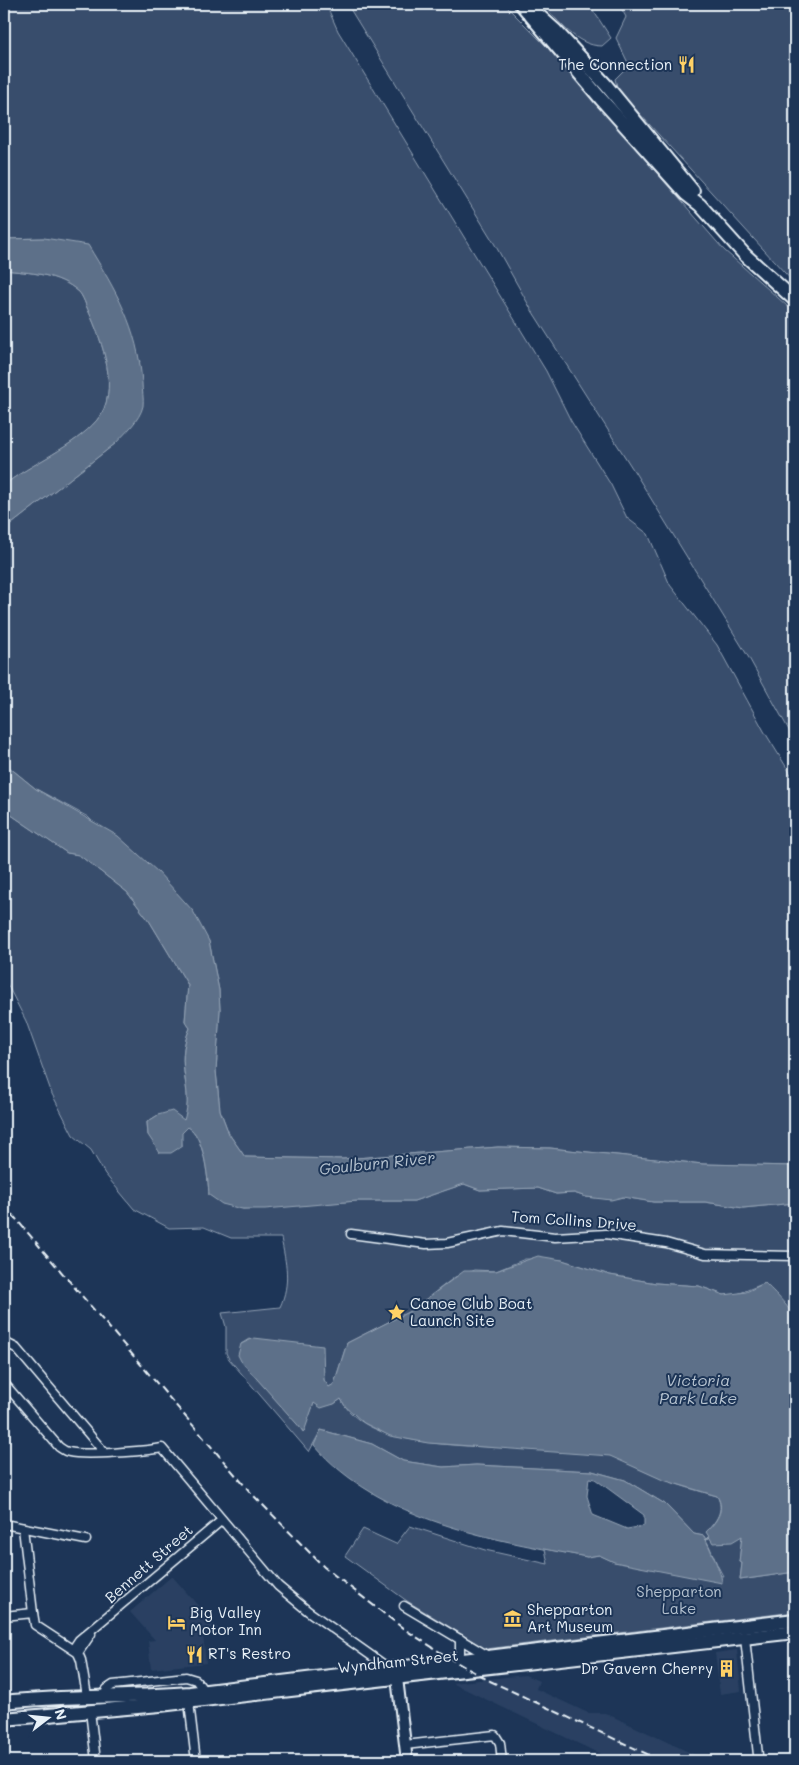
<svg xmlns="http://www.w3.org/2000/svg" width="799" height="1765" viewBox="0 0 799 1765" font-family="Mali,sans-serif">
<style>
.built{fill:#2a4162}
.green{fill:#374d6c;stroke:#909fb2}
.water{fill:#5d7089;stroke:#95a4b5;fill-rule:evenodd}
.lines{fill:none;stroke-linecap:round;stroke-linejoin:round}
.stream{stroke:#95a4b5;stroke-width:2}
.minor-casing{stroke:#e8f1f8;stroke-width:11}
.tertiary-casing{stroke:#e8f1f8;stroke-width:14}
.trunk-casing{stroke:#e8f1f8;stroke-width:16}
.minor{stroke:#1d3557;stroke-width:8}
.tertiary{stroke:#1d3557;stroke-width:10}
.trunk{stroke:#1d3557;stroke-width:12}
.rail{stroke:#e8f1f8;stroke-width:2;stroke-dasharray:8 4;stroke-linecap:butt}
.labels{text-anchor:middle;stroke-width:4;stroke-linejoin:round;paint-order:stroke}
.poi-label{font-size:15px;fill:#e8f1f8;stroke:#1d3557;text-anchor:start}
.street-label{font-size:15px;fill:#e8f1f8;stroke:#1d3557}
.park-label{font-size:15px;fill:#b3c0ce;stroke:#1d3557}
.water-label{font-size:16px;font-style:italic;fill:#b7c4d1;stroke:#1d3557}
</style>
<rect width="100%" height="100%" fill="#1d3557"/>
<filter id="ink" filterUnits="userSpaceOnUse"><feTurbulence type="fractalNoise" baseFrequency=".02" numOctaves="2"/><feDisplacementMap in="SourceGraphic" scale="10" xChannelSelector="R" yChannelSelector="G"/><feConvolveMatrix kernelMatrix="1 2 1 2 8 2 1 2 1" color-interpolation-filters="sRGB"/></filter>
<g filter="url(#ink)">
<g class="built">
<polygon points="172,1576 222,1633 203,1635 206,1663 151,1669 148,1641 155,1640 130,1612"/>
<polygon points="737,1650 741,1691 720,1694 715,1653"/>
<polygon points="525,1675 539,1681 536,1689 588,1713 605,1713 708,1761 615,1761 452,1683"/>
</g>
<g class="green">
<polygon points="4,4 326,4 338,31 546,371 571,421 611,485 627,518 648,534 670,585 717,645 764,731 795,781 795,1166 703,1164 550,1148 498,1147 343,1159 245,1157 229,1134 220,1110 216,1071 220,1010 219,990 209,941 88,817 36,789 4,763 4,530 116,443 140,361 44,238 4,239"/>
<polygon points="347,4 504,4 548,48 724,250 795,313 795,741 749,658 634,471 531,309 494,243"/>
<path d="M542,4H589L611,38L602,46C576,46 559,21 542,4Z"/>
<polygon points="624,4 795,4 795,284 618,90 615,79 629,65 616,38 626,17 621,8"/>
<path d="M4,270C30,273 58,273 79,292C83,296 86,306 89,312C102,341 121,392 97,420C76,446 31,464 4,485Z"/>
<path d="M4,810L67,853L79,855L127,892L150,922L188,985L185,1021L190,1028C173,1066 194,1087 185,1120L158,1115L147,1122L148,1135L182,1146L181,1133L188,1127C204,1136 208,1177 209,1195L243,1209L357,1201H414L464,1184L480,1190L538,1188L556,1194L574,1193L586,1197L611,1199L623,1197L653,1202H705L743,1208L795,1203V1319L765,1283L735,1295H724L699,1286L656,1283L610,1275L562,1260L525,1259L496,1271L474,1270L455,1277L410,1311L347,1343L334,1384L329,1387L325,1384L323,1375L249,1339L241,1344L303,1432L314,1403L334,1404L341,1399C374,1467 547,1437 611,1456C629,1462 645,1473 663,1479C680,1486 699,1491 717,1496C725,1510 716,1522 706,1532L742,1535L739,1562L742,1563L740,1580L795,1572V1612L486,1649L407,1601L345,1556L363,1529L396,1544L410,1526L485,1550L548,1564L545,1549L587,1557L599,1555L615,1562L723,1576C715,1563 712,1549 704,1536L694,1534L665,1504L625,1480L592,1471L476,1465L443,1467L403,1461L372,1444L321,1430L309,1452L229,1359L226,1353V1327L222,1313L280,1307C291,1282 286,1264 281,1238H231L204,1227L169,1228L134,1209L105,1174L91,1150L73,1135L52,1094L26,1021L4,978Z"/>
</g>
<g class="water">
<path d="M44,238L88,245C116,291 138,327 142,383C142,390 144,399 143,406C140,420 125,433 116,443L4,530V485C32,463 74,447 97,420C121,392 102,341 89,312C86,306 83,296 79,292C58,273 30,273 4,270V239Z"/>
<path d="M4,763L36,789L118,836L158,872L193,911L209,941L219,990L220,1010L216,1071L220,1110L229,1134L245,1157L343,1159L498,1147L550,1148L703,1164L795,1166V1203L743,1208L705,1202H653L623,1197L611,1200L586,1197L574,1193L556,1194L538,1188L480,1190L464,1184L414,1201H357L265,1209H242L222,1204L209,1195C208,1177 204,1135 188,1127L182,1133V1146L171,1153H160L148,1135L147,1122L158,1115L172,1111L184,1120C195,1088 173,1067 190,1028L185,1021L188,985L150,922L127,892L79,855L67,853L4,810Z"/>
<path d="M538,1256L562,1260L610,1275L656,1283L699,1286L724,1295L746,1292L765,1283C773,1291 794,1311 795,1321C797,1335 789,1347 795,1361V1572L740,1580L742,1563L739,1562L742,1536L732,1542L713,1543L706,1532C716,1522 726,1510 717,1496L663,1480L610,1456L428,1443L390,1436L364,1423L345,1406L341,1399L334,1404L321,1408L314,1403L304,1432L241,1361L238,1355L241,1344L254,1338L323,1346L324,1380L329,1387L334,1384L347,1343L410,1311L464,1271H496Z"/>
<path d="M321,1430L372,1444L403,1461L443,1467L476,1465L592,1471L625,1480L665,1504L694,1534L704,1536C708,1544 723,1576 722,1583L614,1562L599,1555L587,1557C494,1540 379,1521 314,1445ZM589,1478L595,1479L644,1515V1526L627,1529L593,1515L587,1496Z"/>
</g>
<g class="lines">
<polyline class="stream" points="706,1540 709,1537"/>
<defs>
<g id="minor">
<polyline points="351,1234 426,1244 447,1243 503,1231 555,1237 606,1234 666,1243 705,1254 795,1256"/>
<polyline points="4,1342 16,1348 104,1452"/>
<path d="M4,1383L59,1447C62,1449 66,1452 69,1452C84,1456 146,1451 162,1448L278,1586L308,1611L390,1669"/>
<polyline points="4,1524 86,1540"/>
<polyline points="23,1528 33,1613"/>
<polyline points="404,1606 488,1656"/>
<polyline points="4,1616 33,1613 35,1625 78,1653 81,1660 87,1696"/>
<polyline points="745,1638 758,1755"/>
<polyline points="73,1649 79,1640 222,1520"/>
<polyline points="78,1653 91,1634"/>
<polyline points="454,1661 460,1653 460,1639"/>
<polyline points="104,1697 107,1689 113,1685 186,1677 196,1680 204,1691"/>
<polyline points="189,1702 196,1761"/>
<polyline points="90,1711 96,1761"/>
<polyline points="405,1745 495,1735 500,1743 502,1761"/>
</g>
<polyline id="tertiary" points="397,1678 407,1761"/>
<g id="trunk">
<polyline points="521,4 601,99 686,194 700,205 745,255 795,300"/>
<polyline points="536,13 556,31 606,85 693,191"/>
<path d="M4,1702C66,1695 128,1698 190,1693L795,1620"/>
<polyline points="4,1719 160,1705 795,1632"/>
</g>
</defs>
<use href="#minor" class="minor-casing"/>
<use href="#tertiary" class="tertiary-casing"/>
<use href="#trunk" class="trunk-casing"/>
<use href="#minor" class="minor"/>
<use href="#tertiary" class="tertiary"/>
<use href="#trunk" class="trunk"/>
<polyline class="rail" points="4,1205 251,1493 324,1567 404,1629 454,1661 490,1681 662,1761"/>
</g>
</g>
<defs>
<symbol id="restaurant-bare" viewBox="-9 -9 18 18"><path d="M-5-6h1v4h1v-4h1v4h1v-4h1v5L-1.5 .5V6h-2V.5L-5-1ZM5-6V6H3V1.5H1.5Q1.5-4 5-6Z" fill="#ffd166" stroke="#1d3557" stroke-width="2.5" paint-order="stroke"/></symbol>
<symbol id="sight-bare" viewBox="-9 -9 18 18"><path d="M0-6L1.8-2.2L6-1.7L2.9 1.2L3.7 5.4L0 3.3L-3.7 5.4L-2.9 1.2L-6-1.7L-1.8-2.2Z" fill="#ffd166" stroke="#1d3557" stroke-width="2.5" paint-order="stroke"/></symbol>
<symbol id="museum-bare" viewBox="-9 -9 18 18"><path d="M0-6L6-3V-2H-6V-3ZM-5-1h2V3h-2ZM-1-1h2V3h-2ZM3-1h2V3H3ZM-6 4H6V6H-6Z" fill="#ffd166" stroke="#1d3557" stroke-width="2.5" paint-order="stroke"/></symbol>
<symbol id="hotel-bare" viewBox="-9 -9 18 18"><path d="M-6-4.5h1.5V1H6V5H4.5V3h-9V5H-6ZM-4 0a1.8 1.8 0 1 1 3.6 0ZM.5 0V-2.5h3Q6-2.5 6 0Z" fill="#ffd166" stroke="#1d3557" stroke-width="2.5" paint-order="stroke"/></symbol>
<symbol id="building-bare" viewBox="-9 -9 18 18"><path d="M-4-6H4V6H1V3H-1V6H-4ZM-2.5-4.3h1.7v1.8h-1.7ZM.8-4.3h1.7v1.8H.8ZM-2.5-1h1.7V.8h-1.7ZM.8-1h1.7V.8H.8Z" fill="#ffd166" stroke="#1d3557" stroke-width="2.5" paint-order="stroke"/></symbol>
</defs>
<g fill-rule="evenodd">
<use href="#restaurant-bare" x="674" y="52" width="25" height="25"/>
<use href="#sight-bare" x="384" y="1300" width="25" height="25"/>
<use href="#museum-bare" x="500" y="1606" width="25" height="25"/>
<use href="#hotel-bare" x="164" y="1610" width="25" height="25"/>
<use href="#restaurant-bare" x="182" y="1642" width="25" height="25"/>
<use href="#building-bare" x="714" y="1656" width="25" height="25"/>
</g>
<g class="labels">
<g class="poi-label">
<text x="672" y="70" text-anchor="end">The Connection</text>
<text x="410" y="1309">Canoe Club Boat<tspan x="410" dy="17">Launch Site</tspan></text>
<text x="527" y="1615">Shepparton<tspan x="527" dy="17">Art Museum</tspan></text>
<text x="190" y="1618">Big Valley<tspan x="190" dy="17">Motor Inn</tspan></text>
<text x="208" y="1659">RT's Restro</text>
<text x="713" y="1674" text-anchor="end">Dr Gavern Cherry</text>
</g>
<g class="street-label">
<text transform="translate(574 1221) rotate(4)" y="5">Tom Collins Drive</text>
<text transform="translate(149 1564) rotate(-41)" y="5">Bennett Street</text>
<text transform="translate(398 1662) rotate(-6)" y="5">Wyndham Street</text>
</g>
<g class="park-label">
<text x="679" y="1597">Shepparton<tspan x="679" dy="17">Lake</tspan></text>
</g>
<g class="water-label">
<text transform="translate(377 1163) rotate(-6)" y="6">Goulburn River</text>
<text x="698" y="1386">Victoria<tspan x="698" dy="18">Park Lake</tspan></text>
</g>
</g>
<rect width="799" height="1765" fill="none" stroke="#1d3557" stroke-width="20"/>
<rect x="10" y="10" width="779" height="1745" fill="none" stroke="#e8f1f8" stroke-width="2" filter="url(#ink)"/>
<g transform="translate(48 1718) rotate(74)" stroke="#1d3557" stroke-width="4" paint-order="stroke">
<path d="M0-4L9 19L0 12L-9 19Z" fill="#e8f1f8"/>
<text y="-8" font-size="14" font-weight="bold" text-anchor="middle" fill="#e8f1f8">N</text>
</g>
</svg>
